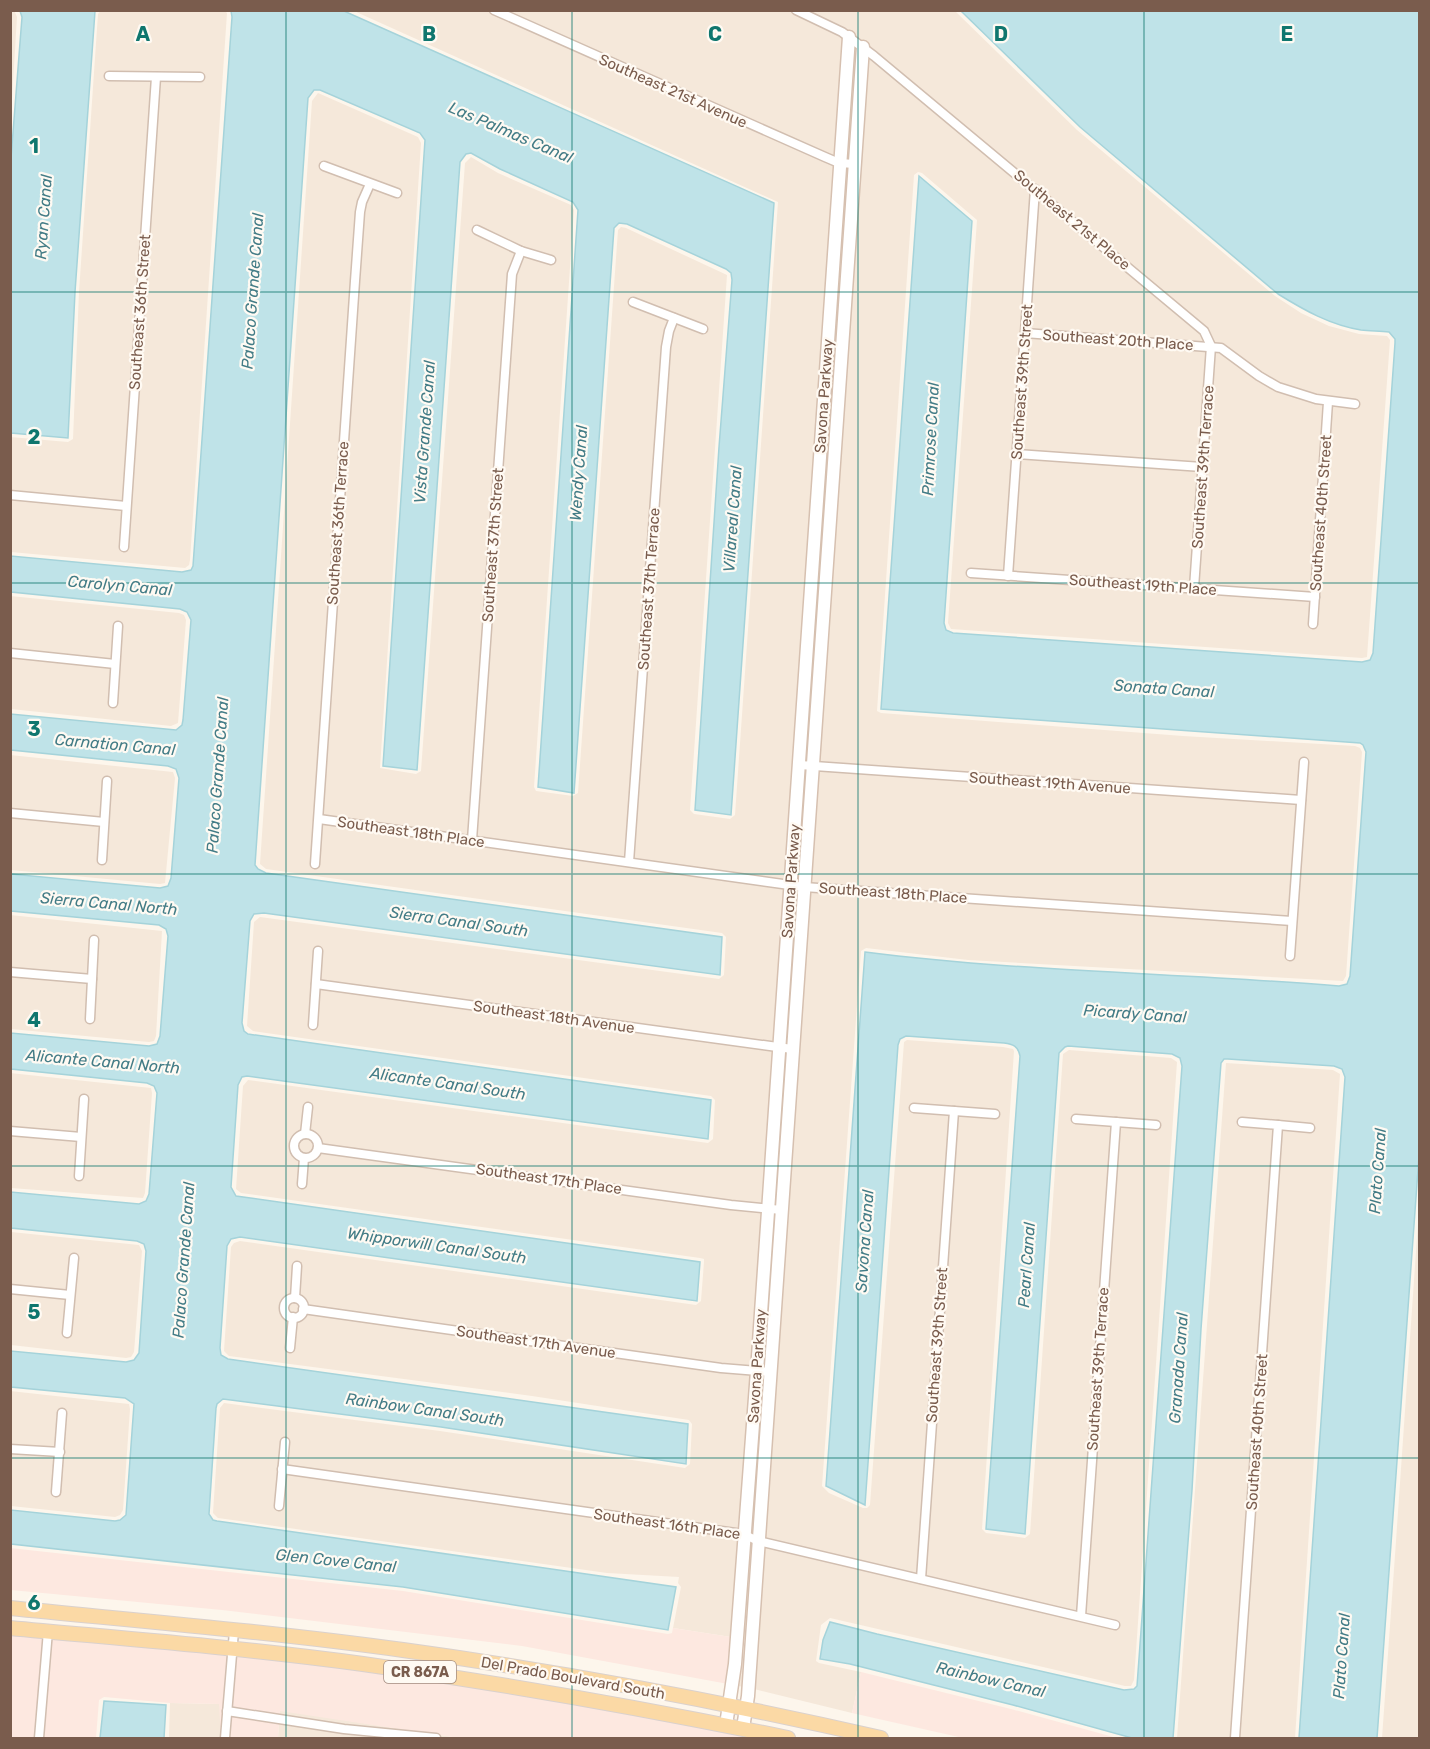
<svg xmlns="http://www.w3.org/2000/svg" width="1430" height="1749" viewBox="0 0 1430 1749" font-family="Rubik,sans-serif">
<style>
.residential{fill:#f5e8da}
.commercial{fill:#fde8e0}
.water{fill:#bfe3e8;stroke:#a5d3da;stroke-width:1.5}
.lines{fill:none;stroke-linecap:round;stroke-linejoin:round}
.street-casing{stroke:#d1beb0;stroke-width:11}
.secondary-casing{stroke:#d6c0b0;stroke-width:15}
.primary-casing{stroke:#dad1cd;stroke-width:16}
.street{stroke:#fff;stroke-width:8}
.secondary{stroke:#fff;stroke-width:12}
.primary{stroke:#fbd9a5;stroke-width:14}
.grid{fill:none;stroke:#0f766e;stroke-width:1.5;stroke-opacity:0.55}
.labels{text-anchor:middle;stroke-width:4.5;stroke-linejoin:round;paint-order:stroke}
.shield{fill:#fffaf3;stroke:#a28b7f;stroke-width:1.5}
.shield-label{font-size:14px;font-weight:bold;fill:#7a5c4d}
.street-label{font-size:15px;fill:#7a5c4d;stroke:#fffaf3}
.water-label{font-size:16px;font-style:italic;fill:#437c86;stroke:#fffaf3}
.grid-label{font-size:20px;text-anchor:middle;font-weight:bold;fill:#0f766e;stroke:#fffaf3;stroke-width:4.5;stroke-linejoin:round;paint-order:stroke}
</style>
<rect width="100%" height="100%" fill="#fdf6ec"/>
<g class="residential">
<polygon points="14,10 17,17 11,115 10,11"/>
<polygon points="101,10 225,11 227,13 190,560 189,565 185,568 11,552 10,437 68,442 73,439 79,292 98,14"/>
<polygon points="354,11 955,11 1077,130 1275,296 1301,313 1329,326 1359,334 1387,336 1390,340 1367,657 1362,658 951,629 948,623 977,220 922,173 918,172 914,175 877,711 881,713 1183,736 1355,746 1360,748 1362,752 1346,976 1343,981 968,960 866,948 861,951 822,1486 829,1493 863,1508 867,1508 870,1505 904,1042 907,1040 1003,1047 1013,1049 1014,1051 982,1529 986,1533 1025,1538 1030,1534 1063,1054 1069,1050 1171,1058 1177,1062 1134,1680 1131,1686 1125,1686 830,1618 821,1625 816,1661 819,1663 861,1672 852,1713 754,1689 869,44 859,42 827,488 823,488 854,33 844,32 752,1370 731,1637 673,1628 681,1587 678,1583 679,1577 607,1573 218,1518 213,1513 220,1408 224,1403 440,1431 685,1468 690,1464 692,1424 689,1420 532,1396 229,1356 224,1351 231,1247 234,1243 240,1241 696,1305 701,1301 704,1262 704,1259 700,1258 241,1193 236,1189 243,1086 248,1080 708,1143 713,1139 715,1100 711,1096 253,1031 247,1026 254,922 260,917 719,979 724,975 726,937 722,933 266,869 260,864 312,101 318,93 418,137 421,143 380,768 416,774 421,771 465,163 471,157 498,173 571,205 574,210 534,787 536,791 573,796 578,793 618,230 621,227 626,228 727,275 690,810 694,814 730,819 735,815 778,202"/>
<polygon points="822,497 827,498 744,1687 739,1686 745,1640 741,1639"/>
<polygon points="10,596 179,613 184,615 186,620 178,723 171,726 11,709"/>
<polygon points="10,755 173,772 175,778 165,883 160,884 11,870"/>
<polygon points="10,915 162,931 156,1036 154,1041 149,1042 11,1029"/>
<polygon points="1226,1063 1333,1070 1340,1074 1295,1738 1177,1738"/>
<polygon points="10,1073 151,1088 152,1093 145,1193 143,1198 11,1188"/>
<polygon points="1419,1208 1419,1738 1382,1738 1396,1541"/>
<polygon points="11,1232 139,1245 142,1251 134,1352 131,1357 126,1358 11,1345"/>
<polygon points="10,1391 129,1404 130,1409 123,1510 120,1515 115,1517 11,1506"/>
<polygon points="170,1703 220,1704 221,1738 169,1738"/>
<polygon points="280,1710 459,1738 278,1738"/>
</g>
<g class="commercial">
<polygon points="10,1548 403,1591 668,1634 672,1633 673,1628 731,1637 728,1684 522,1646 222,1610 11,1590"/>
<polygon points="10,1632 231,1654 452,1682 766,1738 459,1738 280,1711 278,1738 221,1738 219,1704 170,1703 104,1697 99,1700 96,1738 11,1738"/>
<polygon points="861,1672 1011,1709 1117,1738 963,1738 852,1713"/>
</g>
<g class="water">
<polygon points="20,11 95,11 75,292 68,438 11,433 10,171 22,17"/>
<polygon points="231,11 344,11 774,203 731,815 695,810 719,447 732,280 731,273 726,269 627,224 619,223 614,228 574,793 538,787 578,210 573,202 500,169 471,153 466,154 460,162 417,770 383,766 425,140 420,133 320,90 314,90 308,98 255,865 258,869 266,873 722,937 720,975 264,913 254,914 250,921 242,1023 244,1031 248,1034 711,1100 708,1139 247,1076 242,1077 238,1085 231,1187 236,1196 700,1262 697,1301 240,1237 231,1239 227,1246 220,1348 221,1355 228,1359 688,1424 686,1464 441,1427 223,1399 217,1404 216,1408 209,1514 213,1520 217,1521 676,1587 668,1630 403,1587 11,1544 11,1510 115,1521 120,1520 126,1515 134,1404 125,1398 11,1387 11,1351 126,1362 134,1360 139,1353 146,1251 144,1244 137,1241 11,1228 11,1192 139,1204 146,1201 149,1194 157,1093 154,1086 147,1083 11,1069 11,1033 149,1046 157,1044 160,1036 168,936 166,929 159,925 11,911 11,874 160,888 168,886 171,878 179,778 176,769 168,766 11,750 11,714 176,730 182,725 183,720 191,620 187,612 180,609 11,592 11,556 182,572 191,570 193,566 232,17"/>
<path d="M961,11H1419L1420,1142L1377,1738H1299L1345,1077L1342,1069L1334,1066L1228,1059H1224L1221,1063L1201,1329L1192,1490L1173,1738H1132L1013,1705L850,1664L820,1659L823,1640L830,1622L877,1634L1124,1690L1134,1689L1137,1686L1182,1066L1180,1058L1172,1054L1068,1046L1065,1047L1059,1053L1025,1534L986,1529L1020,1056C1018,1046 1013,1044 1004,1043L906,1036L900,1039L898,1045L865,1505L826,1486L865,952C1022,972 1181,973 1339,986L1347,984L1350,976L1366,752L1363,745L1360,743L881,709L919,176L972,221L944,623L946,630L953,633L1362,662L1370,660L1373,653L1395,343V339L1389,332C1380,331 1370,331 1361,330C1330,325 1304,310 1278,294L1080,127Z"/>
<polygon points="104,1701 166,1705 164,1738 100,1738"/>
</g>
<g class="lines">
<defs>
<g id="street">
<polyline points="494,10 825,157 839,163 855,164"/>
<polyline points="796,10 842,32 874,56 1204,331 1211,346 1194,588"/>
<polyline points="109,76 200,77"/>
<polyline points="324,166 397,193"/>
<polyline points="477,230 521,251 551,260"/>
<polyline points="633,302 703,329"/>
<polyline points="1025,333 1221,348 1259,376 1278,387 1316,399 1355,404"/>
<polyline points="1017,454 1202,467"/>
<polyline points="10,495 126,506"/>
<polyline points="124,547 156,77"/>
<polyline points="971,573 1315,597"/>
<polyline points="1008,576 1035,189"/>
<polyline points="1313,624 1328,402"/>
<polyline points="10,653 115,664"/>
<polyline points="113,703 118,626"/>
<polyline points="800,765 1301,800"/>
<polyline points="10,813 104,822"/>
<polyline points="319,819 804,887 1292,921"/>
<polyline points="472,840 512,274 521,251"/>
<polyline points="102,860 107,781"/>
<polyline points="629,862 666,347 669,331 674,318"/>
<polyline points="315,864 355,281 360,212 362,202 370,184"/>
<polyline points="1290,956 1304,762"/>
<polyline points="10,972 92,979"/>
<polyline points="316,984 792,1049"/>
<polyline points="90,1019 94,940"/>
<polyline points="313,1025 318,951"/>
<polyline points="914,1108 995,1114"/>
<polyline points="1076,1119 1156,1125"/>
<polyline points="1278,1125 1310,1128"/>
<polyline points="10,1131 81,1137"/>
<polyline points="305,1134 308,1107"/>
<circle cx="306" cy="1146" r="12"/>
<polyline points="318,1148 731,1205 781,1210"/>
<polyline points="79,1176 84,1099"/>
<polyline points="302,1184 304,1158"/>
<polyline points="10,1289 70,1295"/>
<polyline points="295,1298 297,1266"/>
<circle cx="294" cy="1308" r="10"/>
<polyline points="303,1309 721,1368 770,1372"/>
<polyline points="67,1333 74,1258"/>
<polyline points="290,1348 293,1317"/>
<polyline points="10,1449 60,1452"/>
<polyline points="282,1469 743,1534 758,1541 1115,1625"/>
<polyline points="56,1492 62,1413"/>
<polyline points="279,1506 285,1442"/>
<polyline points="921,1579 954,1111"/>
<polyline points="1081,1616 1116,1122"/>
<polyline points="227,1711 344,1729 436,1738"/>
<polyline points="39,1738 48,1631"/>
<polyline points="225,1738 234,1631"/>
<polyline points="1235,1738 1278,1125 1242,1122"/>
</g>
<g id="secondary">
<polyline points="726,1725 735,1664 757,1371 849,37"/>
<polyline points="743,1728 748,1696 863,47"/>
</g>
<g id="primary">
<path d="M10,1608C141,1621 273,1632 403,1650C564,1672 723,1702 881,1738"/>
<path d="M10,1628C128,1639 246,1648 363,1664C506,1684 647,1709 788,1738"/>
</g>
</defs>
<use href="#street" class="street-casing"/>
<use href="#secondary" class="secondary-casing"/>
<use href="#primary" class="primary-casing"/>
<use href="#street" class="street"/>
<use href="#secondary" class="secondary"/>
<use href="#primary" class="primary"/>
</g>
<path class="grid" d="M286,10V1738M572,10V1738M858,10V1738M1144,10V1738M10,292H1420M10,583H1420M10,874H1420M10,1166H1420M10,1458H1420"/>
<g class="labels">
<rect class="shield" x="384" y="1661" width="72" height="22" rx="4.5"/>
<g class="shield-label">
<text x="420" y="1677">CR 867A</text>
</g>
<g class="street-label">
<text transform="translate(673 91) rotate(24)" y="5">Southeast 21st Avenue</text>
<text transform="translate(1072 220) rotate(40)" y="5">Southeast 21st Place</text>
<text transform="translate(140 312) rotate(-86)" y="5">Southeast 36th Street</text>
<text transform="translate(1118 340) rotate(4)" y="5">Southeast 20th Place</text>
<text transform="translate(1022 382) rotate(-86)" y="5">Southeast 39th Street</text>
<text transform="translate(824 396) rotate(-86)" y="5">Savona Parkway</text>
<text transform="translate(1203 467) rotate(-86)" y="5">Southeast 39th Terrace</text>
<text transform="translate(1321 513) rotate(-86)" y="5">Southeast 40th Street</text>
<text transform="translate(338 523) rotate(-86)" y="5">Southeast 36th Terrace</text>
<text transform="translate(493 545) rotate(-86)" y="5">Southeast 37th Street</text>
<text transform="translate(1143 585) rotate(4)" y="5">Southeast 19th Place</text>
<text transform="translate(649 589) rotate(-86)" y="5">Southeast 37th Terrace</text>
<text transform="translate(1050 783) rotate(4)" y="5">Southeast 19th Avenue</text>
<text transform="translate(411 832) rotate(8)" y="5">Southeast 18th Place</text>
<text transform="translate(791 881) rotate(-86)" y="5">Savona Parkway</text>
<text transform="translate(893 893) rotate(4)" y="5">Southeast 18th Place</text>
<text transform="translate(554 1017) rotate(8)" y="5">Southeast 18th Avenue</text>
<text transform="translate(549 1179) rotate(8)" y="5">Southeast 17th Place</text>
<text transform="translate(536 1342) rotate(8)" y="5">Southeast 17th Avenue</text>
<text transform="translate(937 1345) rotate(-86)" y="5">Southeast 39th Street</text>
<text transform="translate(757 1366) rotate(-86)" y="5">Savona Parkway</text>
<text transform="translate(1098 1369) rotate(-86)" y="5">Southeast 39th Terrace</text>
<text transform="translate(1257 1432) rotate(-86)" y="5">Southeast 40th Street</text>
<text transform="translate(667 1524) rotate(8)" y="5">Southeast 16th Place</text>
<text transform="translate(573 1678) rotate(10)" y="5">Del Prado Boulevard South</text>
</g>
<g class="water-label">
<text transform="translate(511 132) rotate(23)" y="6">Las Palmas Canal</text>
<text transform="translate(43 217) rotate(-86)" y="6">Ryan Canal</text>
<text transform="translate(252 291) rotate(-86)" y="6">Palaco Grande Canal</text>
<text transform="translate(424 432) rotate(-86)" y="6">Vista Grande Canal</text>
<text transform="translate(930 439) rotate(-87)" y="6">Primrose Canal</text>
<text transform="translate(578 473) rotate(-86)" y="6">Wendy Canal</text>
<text transform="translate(732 519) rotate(-86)" y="6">Villareal Canal</text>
<text transform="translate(120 585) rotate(5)" y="6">Carolyn Canal</text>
<text transform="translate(1164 688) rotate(4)" y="6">Sonata Canal</text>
<text transform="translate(115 744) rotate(5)" y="6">Carnation Canal</text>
<text transform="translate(217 775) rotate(-86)" y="6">Palaco Grande Canal</text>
<text transform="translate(109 903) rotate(5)" y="6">Sierra Canal North</text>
<text transform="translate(459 921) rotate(8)" y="6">Sierra Canal South</text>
<text transform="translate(1135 1013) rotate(4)" y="6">Picardy Canal</text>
<text transform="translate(103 1061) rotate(5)" y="6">Alicante Canal North</text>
<text transform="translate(448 1083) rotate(8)" y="6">Alicante Canal South</text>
<text transform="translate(1377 1171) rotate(-86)" y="6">Plato Canal</text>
<text transform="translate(864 1241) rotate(-86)" y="6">Savona Canal</text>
<text transform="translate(437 1245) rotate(8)" y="6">Whipporwill Canal South</text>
<text transform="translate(183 1260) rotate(-86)" y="6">Palaco Grande Canal</text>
<text transform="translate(1026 1265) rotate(-86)" y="6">Pearl Canal</text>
<text transform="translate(1178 1368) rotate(-86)" y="6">Granada Canal</text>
<text transform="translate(425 1409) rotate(8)" y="6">Rainbow Canal South</text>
<text transform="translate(336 1560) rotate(6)" y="6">Glen Cove Canal</text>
<text transform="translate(1341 1656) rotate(-86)" y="6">Plato Canal</text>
<text transform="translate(991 1679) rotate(13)" y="6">Rainbow Canal</text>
</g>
</g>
<g class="grid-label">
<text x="143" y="41">A</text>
<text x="429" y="41">B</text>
<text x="715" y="41">C</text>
<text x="1001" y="41">D</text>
<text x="1287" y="41">E</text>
<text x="34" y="153">1</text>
<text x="34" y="444">2</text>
<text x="34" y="736">3</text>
<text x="34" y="1027">4</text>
<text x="34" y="1319">5</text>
<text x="34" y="1610">6</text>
</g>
<rect width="1430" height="1749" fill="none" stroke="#7a5c4d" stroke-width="24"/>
</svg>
